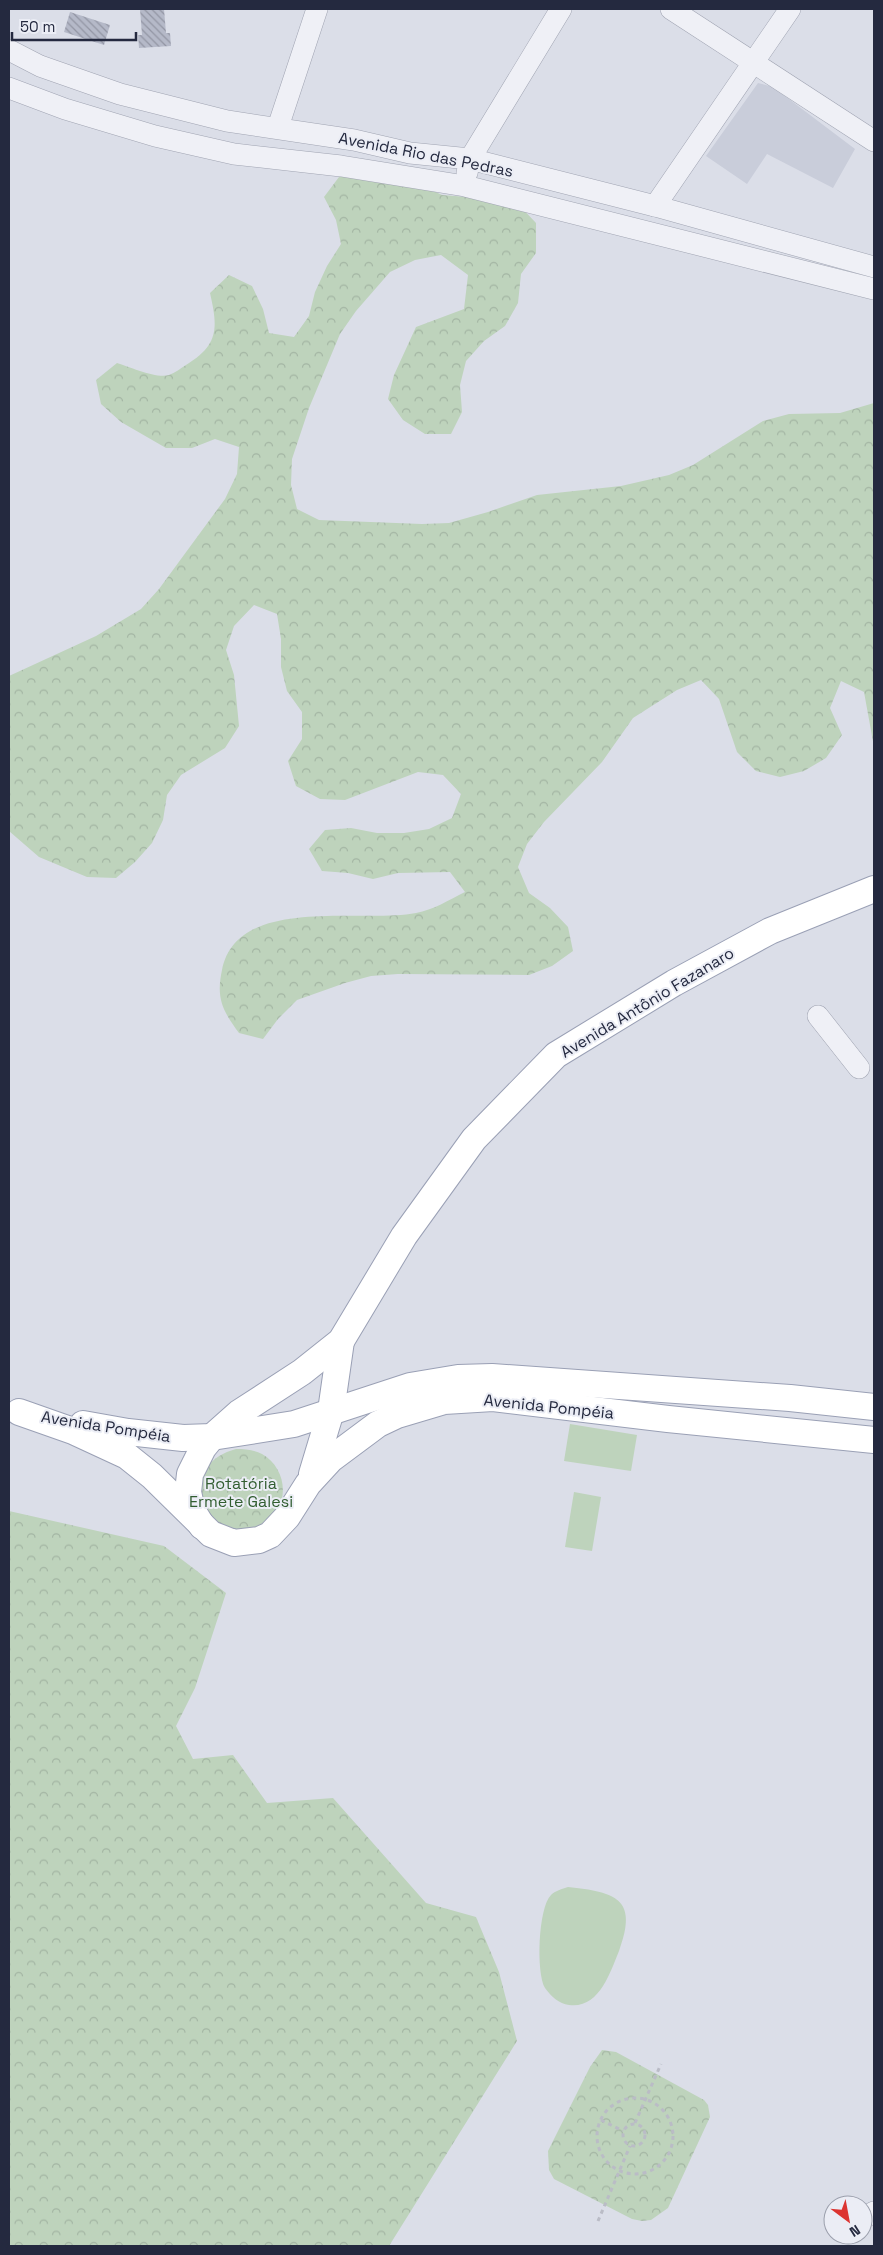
<svg xmlns="http://www.w3.org/2000/svg" width="883" height="2255" viewBox="0 0 883 2255" font-family="'Space Grotesk',sans-serif">
<style>
.built{fill:#c9cdda}
.grass{fill:#bed3bc}
.forest{fill:url(#forest-crowns)}
.building{fill:url(#building-back-hatch)}
.lines{fill:none;stroke-linecap:round;stroke-linejoin:round}
.minor-casing{stroke:#a0a4b2;stroke-width:22}
.major-casing{stroke:#9aa0b5;stroke-width:28}
.path{stroke:#babcc6;stroke-width:3;stroke-dasharray:4 4;stroke-linecap:butt}
.minor{stroke:#eff0f6;stroke-width:21}
.major{stroke:#fff;stroke-width:26}
.labels{text-anchor:middle;stroke-width:4;stroke-linejoin:round;paint-order:stroke}
.street-label{font-size:16px;fill:#24293f;stroke:#ebedf5}
.park-label{font-size:16px;fill:#315d30;stroke:#ebedf5}
</style>
<defs>
<pattern id="forest-crowns" width="20" height="18" patternUnits="userSpaceOnUse" patternTransform="scale(1.25)"><rect width="20" height="18" fill="#bed3bc"/><path d="M2 6a3 3 0 1 1 6 0M12 15a3 3 0 1 1 6 0" fill="none" stroke="#a3b5a3"/></pattern>
<pattern id="building-back-hatch" width="6" height="6" patternUnits="userSpaceOnUse" patternTransform="scale(1.25)"><rect width="6" height="6" fill="#b5b9c8"/><path d="M-1 5l2 2M0 0l6 6M5-1l2 2" fill="none" stroke="#9396a4"/></pattern>
</defs>
<rect width="100%" height="100%" fill="#dbdee8"/>
<polygon class="built" points="758,83 773,87 855,149 833,188 767,154 747,184 706,156"/>
<g class="grass">
<polygon points="570,1424 637,1435 631,1471 564,1461"/>
<polygon points="574,1492 601,1497 592,1551 565,1547"/>
<path d="M568,1887C615,1892 639,1898 619,1951C610,1973 599,2009 569,2005C559,2004 551,1996 545,1988C536,1973 538,1908 551,1895C555,1891 562,1889 568,1887Z"/>
</g>
<g class="forest">
<path d="M367,176L419,184L442,195L492,199L518,204L536,223V253L521,274L518,303L505,326L484,341L466,361L460,385L462,412L451,434H425L403,420L388,399L394,375L416,327L464,309L468,275L441,255L415,260L390,272L356,311L340,334L309,408L292,459L291,485L297,509L319,520L422,524L449,523L488,512L537,495L621,486L669,475L693,465L763,421L789,414L840,413L874,403V747L864,692L841,681L830,708L842,735L826,758L804,771L780,777L756,771L737,752L719,699L701,680L677,690L633,718L602,762L544,822L527,844L518,867L529,893L550,908L568,927L573,951L552,966L529,975L398,974L371,976L345,983L297,1000L278,1019L263,1039L239,1033C222,1010 216,998 222,970C237,894 362,924 416,913C433,910 449,900 465,892L450,872L398,873L373,879L348,873L322,871L309,849L325,830L351,828L377,833H404L429,829L452,818L461,794L443,775L418,772L345,800L320,799L296,786L288,761L302,739V712L287,691L281,667V639L277,614L254,605L234,626L226,650L234,675L239,726L225,748L181,775L167,795L163,820L152,843L135,862L116,878L87,877L39,857L9,831V676L96,636L141,609L159,589L225,499L237,474L239,447L215,439L192,448H166L121,422L101,404L96,380L117,363C130,367 157,379 169,375C175,373 181,368 186,365C219,345 218,328 210,293L229,275L252,286L263,309L269,333L294,337L309,316L315,292L327,266L341,244L336,220L324,197L339,177Z"/>
<path d="M236,1449C245,1449 254,1450 262,1454C282,1465 289,1492 277,1510C274,1514 271,1523 267,1526C263,1528 256,1529 252,1531C201,1548 172,1466 236,1449Z"/>
<polygon points="9,1511 164,1546 226,1593 195,1688 176,1726 193,1759 233,1755 267,1803 333,1798 426,1903 476,1917 499,1972 517,2041 389,2246 9,2246"/>
<polygon points="602,2050 616,2052 704,2100 708,2105 710,2117 668,2208 651,2220 642,2221 632,2219 554,2179 549,2170 548,2151 590,2067"/>
</g>
<g class="building">
<polygon points="140,9 164,9 166,33 170,33 171,46 139,48 138,35 142,35"/>
<polygon points="70,12 110,25 104,45 64,32"/>
</g>
<g class="lines">
<defs>
<g id="minor">
<polyline points="671,9 874,141"/>
<polyline points="9,50 40,66 120,94 227,121 354,140 410,153 470,159 655,206 874,267"/>
<polyline points="9,88 65,109 155,136 234,154 341,166 465,186 874,289"/>
<polyline points="278,127 317,9"/>
<polyline points="467,173 470,159 561,9"/>
<polyline points="655,206 790,9"/>
<polyline points="818,1016 859,1068"/>
<polyline points="863,2218 874,2212"/>
</g>
<g id="major">
<polyline points="19,1412 73,1431 127,1456 152,1476 211,1534 234,1543 259,1540 270,1535 287,1517 308,1484 331,1459 378,1424 397,1415 444,1401 493,1398 668,1419 874,1440"/>
<polyline points="83,1424 128,1432 183,1438 212,1437 294,1424 410,1386 458,1378 492,1377 790,1398 874,1407"/>
<polyline points="312,1474 331,1411 341,1341"/>
<polyline points="202,1526 192,1510 188,1492 190,1474 203,1448 212,1437 239,1413 302,1372 341,1341 404,1236 474,1139 556,1055 674,983 770,931 874,889"/>
</g>
</defs>
<use href="#minor" class="minor-casing"/>
<use href="#major" class="major-casing"/>
<g class="path">
<circle cx="635" cy="2136" r="38"/>
<polyline points="601,2120 623,2131"/>
<polyline points="635,2123 661,2064"/>
<circle cx="634" cy="2135" r="11"/>
<polyline points="598,2221 630,2146"/>
</g>
<use href="#minor" class="minor"/>
<use href="#major" class="major"/>
</g>
<g class="labels">
<g class="street-label">
<text transform="translate(426 154) rotate(11)" y="6">Avenida Rio das Pedras</text>
<text transform="translate(647 1002) rotate(-31)" y="6">Avenida Antônio Fazanaro</text>
<text transform="translate(549 1406) rotate(6)" y="6">Avenida Pompéia</text>
<text transform="translate(106 1426) rotate(9)" y="6">Avenida Pompéia</text>
</g>
<g class="park-label">
<text x="241" y="1489">Rotatória<tspan x="241" dy="18">Ermete Galesi</tspan></text>
</g>
</g>
<rect width="883" height="2255" fill="none" stroke="#24293f" stroke-width="20"/>
<g transform="translate(848 2220) rotate(148)"><circle r="24" fill="#ebedf5" stroke="#9b9fac"/>
<path d="M0-4L9 19L0 12L-9 19Z" fill="#dc3431"/>
<text y="-8" font-size="14" font-weight="bold" text-anchor="middle" fill="#24293f">N</text>
</g>
<path d="M12 32v8h124v-8" fill="none" stroke="#24293f" stroke-width="2.5"/>
<text x="20" y="32" font-size="15" fill="#24293f" stroke="#ebedf5" stroke-width="4" paint-order="stroke">50 m</text>
</svg>
